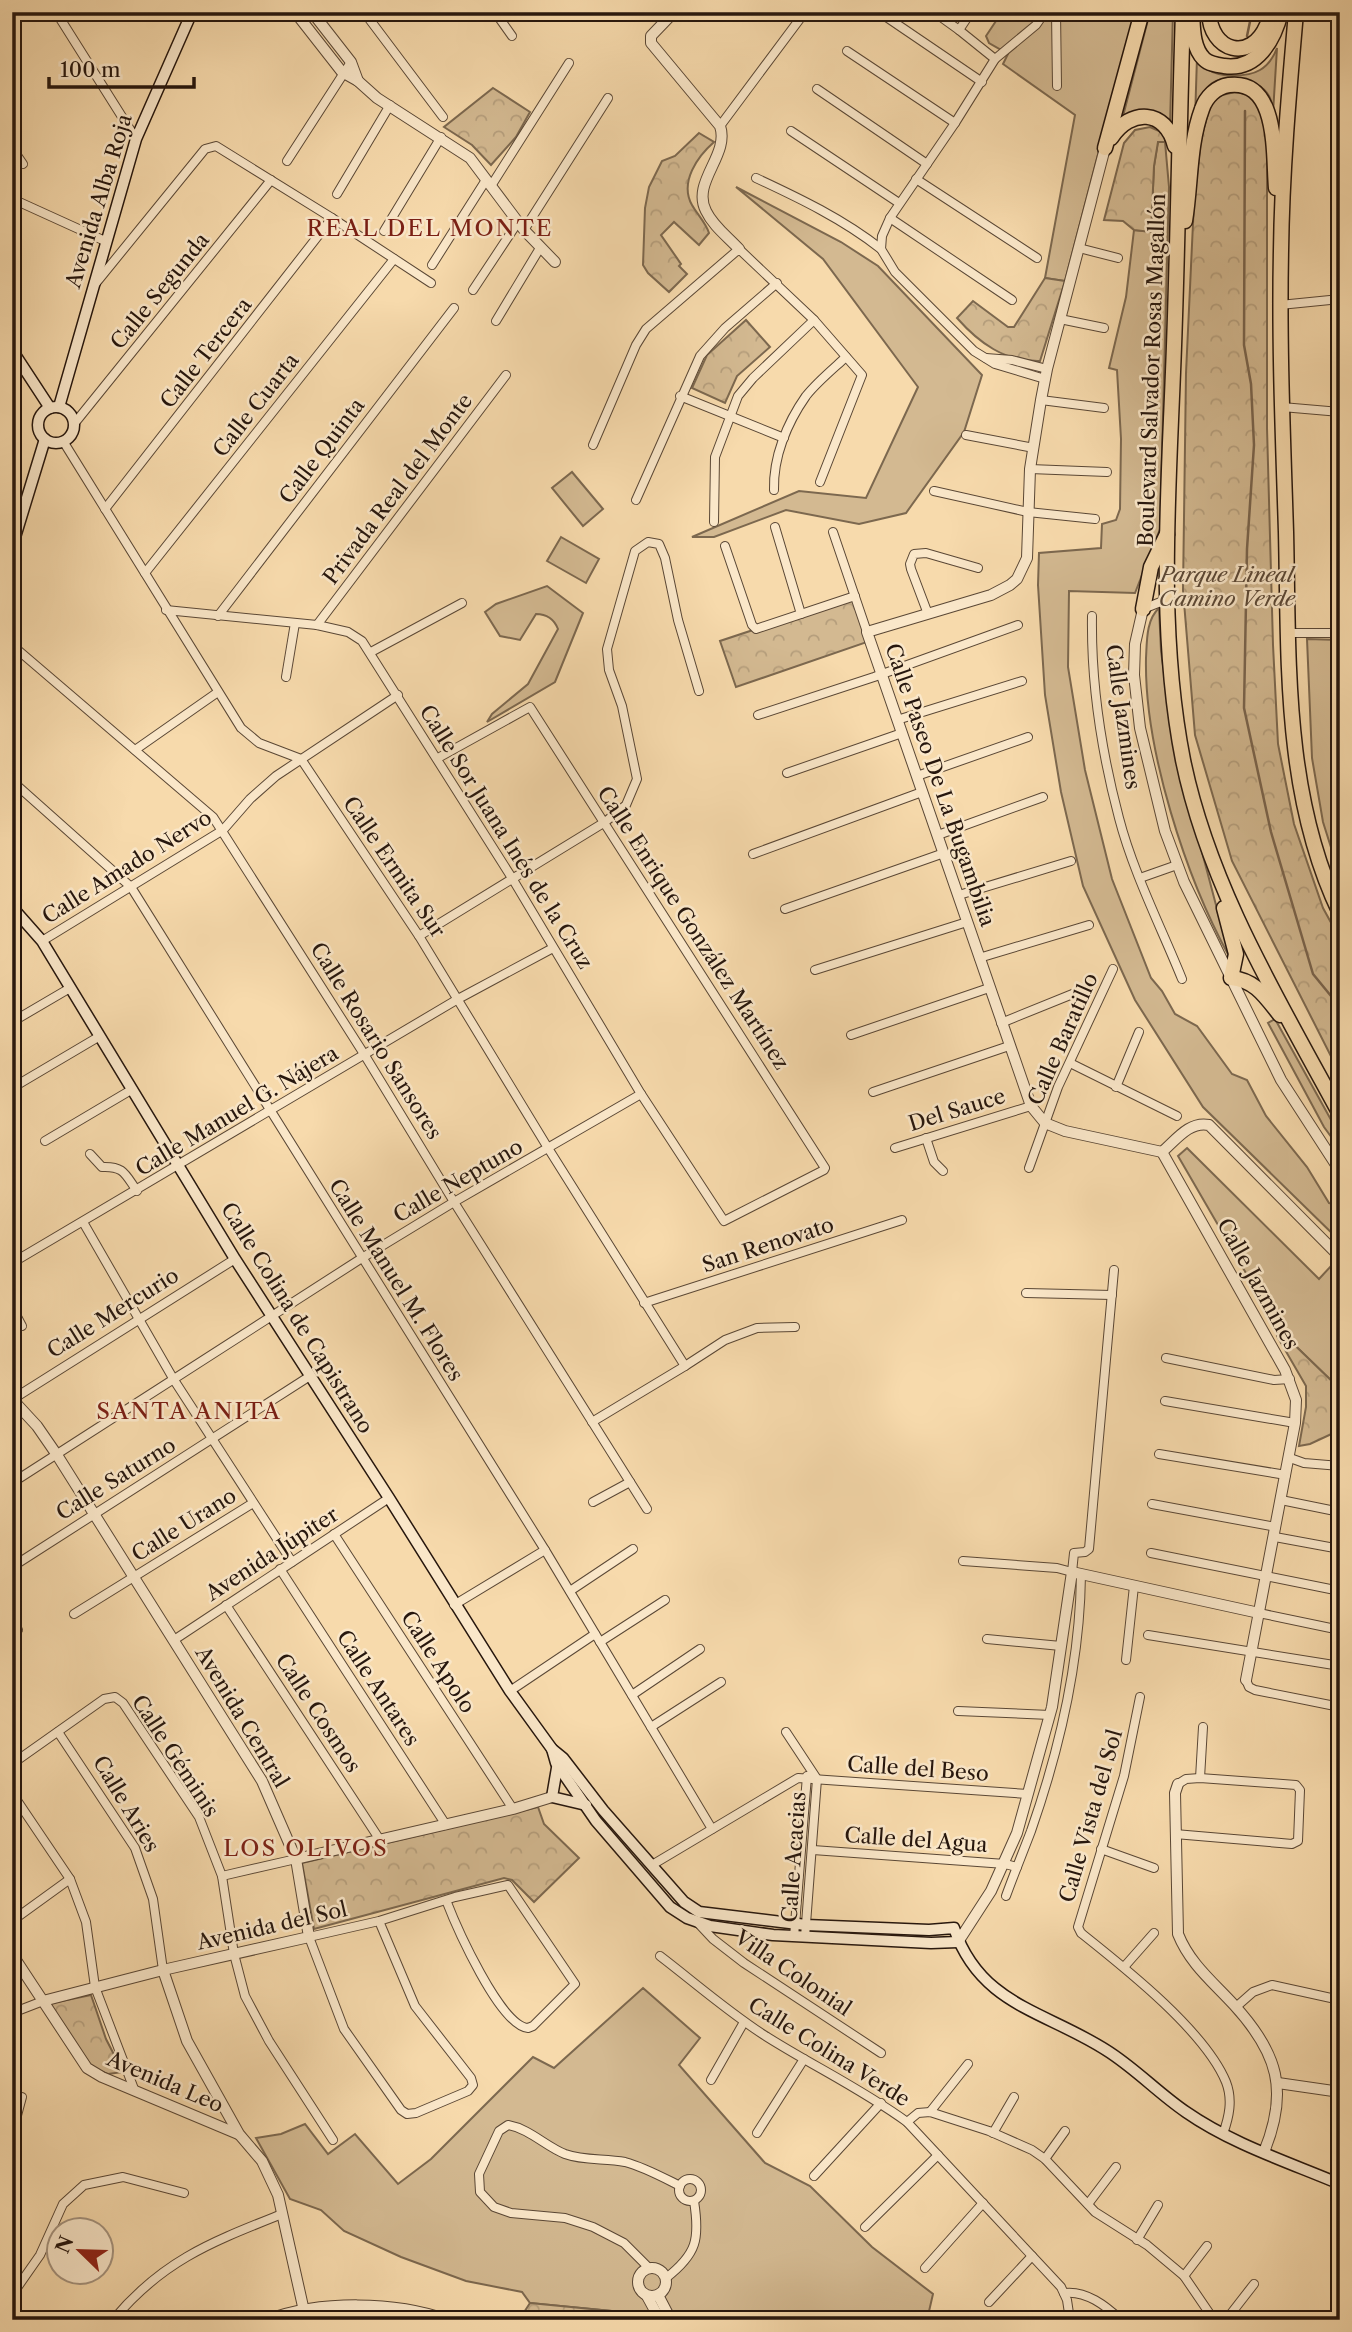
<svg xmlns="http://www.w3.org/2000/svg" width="1352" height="2332" viewBox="0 0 1352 2332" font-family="'Libre Caslon Text',serif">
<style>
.grass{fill:#d3b991;stroke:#7c684f;stroke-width:2}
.forest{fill:url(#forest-crowns);stroke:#7c684f;stroke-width:2}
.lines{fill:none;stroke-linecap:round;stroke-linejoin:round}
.stream{stroke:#79634c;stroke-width:2.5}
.minor-casing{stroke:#5a4735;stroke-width:10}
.tertiary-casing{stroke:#5a4735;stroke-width:12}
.secondary-casing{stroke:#26160d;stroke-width:13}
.trunk-casing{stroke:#26160d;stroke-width:17}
.minor{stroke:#fae7c9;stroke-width:8}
.tertiary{stroke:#fae7c9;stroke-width:10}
.secondary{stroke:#fae7c9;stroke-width:10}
.trunk{stroke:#f7daac;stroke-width:14}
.labels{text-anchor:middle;stroke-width:5;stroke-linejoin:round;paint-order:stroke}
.street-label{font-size:21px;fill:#26160d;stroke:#fae7c9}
.park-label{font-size:21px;font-style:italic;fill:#5a4735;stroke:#fae7c9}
.neighbourhood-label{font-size:23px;letter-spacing:2px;fill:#7a1f14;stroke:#fae7c9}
</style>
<defs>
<pattern id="forest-crowns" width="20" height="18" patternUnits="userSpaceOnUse" patternTransform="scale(1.75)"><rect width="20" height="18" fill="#d3b991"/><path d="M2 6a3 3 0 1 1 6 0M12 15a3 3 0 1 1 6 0" fill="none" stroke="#b59e7c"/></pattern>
</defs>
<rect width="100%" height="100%" fill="#f7daac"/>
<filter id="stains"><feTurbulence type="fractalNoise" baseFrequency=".00286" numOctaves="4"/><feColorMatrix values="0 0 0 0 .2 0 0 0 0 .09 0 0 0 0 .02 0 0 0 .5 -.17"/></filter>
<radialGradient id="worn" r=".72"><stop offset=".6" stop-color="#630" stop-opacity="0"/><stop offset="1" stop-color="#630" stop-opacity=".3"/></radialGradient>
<g class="grass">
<polygon points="1002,12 1135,12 1065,281 1045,278 1075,115 1003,64 1008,54 989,43 986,36"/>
<polygon points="1150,12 1173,12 1170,125 1122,120"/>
<path d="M1277,48L1273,113C1272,107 1272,101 1269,96C1258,77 1220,70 1206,89C1199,97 1198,111 1195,120L1197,57C1201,61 1204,66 1209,70C1220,78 1248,77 1260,70C1269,65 1274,56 1277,48Z"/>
<polygon points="1158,141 1165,142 1169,187 1160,529 1135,593 1069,591 1068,667 1085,770 1112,879 1151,978 1162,991 1175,1014 1197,1026 1232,1074 1247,1080 1266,1116 1307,1167 1329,1203 1340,1205 1340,1241 1203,1107 1135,1000 1083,886 1061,792 1045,695 1038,585 1039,553 1101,548 1102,524 1116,520 1120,509 1121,439 1117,370 1109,368 1126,297 1134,230 1151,232 1154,166"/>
<polygon points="736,187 841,242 878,266 982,375 964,432 906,513 859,524 786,510 714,537 692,537 799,491 866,498 918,387 823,259"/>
<polygon points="572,472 603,509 583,526 552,488"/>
<polygon points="561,537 599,559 586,583 547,561"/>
<path d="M547,586L583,613L555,682L487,722L492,714L528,684L558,629C554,619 546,614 536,614L520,640L500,636L485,612L496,604Z"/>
<path d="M1159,608L1161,651L1174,746L1230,958C1186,878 1144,749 1146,658C1147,641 1146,620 1159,608Z"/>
<polygon points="1307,639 1340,640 1340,876 1323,822 1312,758"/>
<polygon points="1275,1019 1340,1136 1340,1149 1324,1127 1268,1023"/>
<polygon points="1187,1148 1319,1279 1331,1266 1340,1272 1340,1389 1279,1330 1178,1156"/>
<polygon points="643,1988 700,2038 679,2065 765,2163 810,2186 872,2247 933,2294 927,2320 651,2320 632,2313 530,2303 522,2292 466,2281 401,2257 344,2231 321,2210 290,2199 256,2138 281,2134 305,2124 328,2154 355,2134 398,2184 431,2159 533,2057 554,2068"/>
</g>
<g class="forest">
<polygon points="493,88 530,112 516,137 491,165 472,145 444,127"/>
<path d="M1235,92C1258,94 1259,109 1267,127V428L1273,645L1278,744L1294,824L1323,908L1340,939V1074L1232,861L1195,735L1183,590L1186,373L1194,202L1201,139L1210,106L1218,96Z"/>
<polygon points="1150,127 1159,131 1165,137 1165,142 1158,142 1154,166 1151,232 1134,230 1123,221 1104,220 1124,143 1135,130"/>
<path d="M699,133L714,142C698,156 679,182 692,205C697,214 706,223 709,233L699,245L674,222L661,235L681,264L679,266L687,274L669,292L648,273L643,265L645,208L649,187L662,161L675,156Z"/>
<path d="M1045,278L1065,281L1040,361C1005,362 979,343 957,318L973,301L1008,327H1014Z"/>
<polygon points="746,320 770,347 737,376 725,403 692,388 707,355"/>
<polygon points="855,596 870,641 736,687 720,641"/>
<polygon points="1279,1330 1340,1389 1340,1430 1310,1444 1299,1446 1306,1407 1306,1386 1277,1336"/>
<polygon points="538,1807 544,1824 579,1858 534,1902 512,1880 504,1878 314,1929 302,1863"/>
<polygon points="91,1995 106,2039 123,2072 108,2074 93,2068 47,2004"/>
<polygon points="530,2303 632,2313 646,2320 519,2320"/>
</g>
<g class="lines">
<g class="stream">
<polyline points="1247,36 1252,12"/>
<polyline points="1245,111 1244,345 1251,384 1254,445 1247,549 1244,708 1271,832 1313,974 1340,1007"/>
</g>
<defs>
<g id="minor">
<polyline points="56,12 136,139"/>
<polyline points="364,12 443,117"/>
<polyline points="495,12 512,36"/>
<polyline points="879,12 982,82"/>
<polyline points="934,12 959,30 971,12"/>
<polyline points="1056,12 1057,86"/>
<polyline points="959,30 995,59 955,123 890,218 882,236 881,249 895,272 974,351 995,364 1045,379"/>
<polyline points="847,51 955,123"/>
<polyline points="995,59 1036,25 1045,12"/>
<polyline points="817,89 927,164"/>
<polyline points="720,126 805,12"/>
<polyline points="791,131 899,203"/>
<polyline points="12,148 23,164"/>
<polyline points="287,161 351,62"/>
<path d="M756,178C799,198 843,219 881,249"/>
<polyline points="916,179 1037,258"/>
<polyline points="491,186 569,63"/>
<polyline points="337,194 390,105"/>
<polyline points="17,201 105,241"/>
<polyline points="890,218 1012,300"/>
<polyline points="524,230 608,98"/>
<polyline points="384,231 441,137"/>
<polyline points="1079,248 1118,258"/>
<polyline points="432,265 486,180"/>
<polyline points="96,283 205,149 216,146 332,218 431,283"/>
<polyline points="473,290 518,222"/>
<polyline points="1280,305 1340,299"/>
<polyline points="1060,319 1104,328"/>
<polyline points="496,321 540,248"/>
<polyline points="986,358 1012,360 1047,369"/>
<polyline points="680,396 784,438"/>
<polyline points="1041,400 1104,408"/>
<polyline points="1282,407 1340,412"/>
<polyline points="74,424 271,180"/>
<polyline points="966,435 1034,448"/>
<polyline points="63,441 241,728 259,743 301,759 419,936 548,1148 685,1366 592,1422"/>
<polyline points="593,445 636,345 646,329 739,249 814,320 862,375 820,482"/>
<polyline points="1030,469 1107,472"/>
<path d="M774,490C773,457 787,423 806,396C817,382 833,369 846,357"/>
<polyline points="934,491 1028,512 1095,519"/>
<polyline points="636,500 700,356 725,328 777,283"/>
<polyline points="105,509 332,218"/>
<polyline points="714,522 715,457 738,396 753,378 814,320"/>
<polyline points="775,527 801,614"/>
<polyline points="833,532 867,632"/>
<polyline points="725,546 752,625 756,629 855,596"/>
<polyline points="145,573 394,259"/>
<polyline points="1143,609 1168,599"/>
<polyline points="166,610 317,625 348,632 362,641 512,878 641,1094 724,1221 824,1170 825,1168 530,707 438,758"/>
<polyline points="928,614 911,569 910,564 914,554 926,553 978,568"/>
<polyline points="218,616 454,308"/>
<path d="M1092,616C1091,683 1102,754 1119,818C1133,872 1161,927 1182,979"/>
<polyline points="317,625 506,375"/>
<polyline points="1287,633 1340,633"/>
<polyline points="12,645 213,817 364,1054 454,1202 647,1509"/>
<polyline points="371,652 462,603"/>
<polyline points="286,677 295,623"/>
<polyline points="758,715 874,677 1018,625"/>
<polyline points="897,720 1022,681"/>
<polyline points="135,750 218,692"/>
<polyline points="787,773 902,733"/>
<polyline points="917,776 1028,737"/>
<polyline points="12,781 131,887 545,1550 712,1829"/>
<polyline points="938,835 1043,797"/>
<polyline points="753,854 922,792"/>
<polyline points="1140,878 1177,865"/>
<polyline points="959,895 1071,861"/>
<polyline points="785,909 944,853"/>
<polyline points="419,936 605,822 626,805 637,779 622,706 609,670 607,649 635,551 648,542 659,544 665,558 678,620 699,691"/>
<polyline points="42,941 223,830 250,799 276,776 398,695"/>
<polyline points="979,958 1089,925"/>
<polyline points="815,970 967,922"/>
<polyline points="12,1022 70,988"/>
<polyline points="1001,1023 1080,991"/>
<polyline points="851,1035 989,988"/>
<polyline points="1070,1063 1177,1116"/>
<polyline points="1116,1087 1139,1032"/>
<polyline points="12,1088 100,1036"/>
<polyline points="873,1092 1009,1046"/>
<polyline points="926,1138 934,1162 943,1171"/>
<polyline points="45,1141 131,1090"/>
<polyline points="895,1148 1031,1106"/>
<path d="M90,1154L102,1167C124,1166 125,1174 137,1191"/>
<polyline points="1029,1168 1058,1087 1113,969"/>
<polyline points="83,1222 174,1380 292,1562"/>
<polyline points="12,1263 458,999 553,948"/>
<polyline points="1026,1293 1112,1295"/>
<polyline points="644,1303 902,1220"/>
<polyline points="12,1307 22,1326"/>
<polyline points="1166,1358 1274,1380 1290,1379"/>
<polyline points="685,1366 725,1340 757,1328 795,1327"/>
<polyline points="13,1399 235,1259"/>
<polyline points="1165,1401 1295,1423"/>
<polyline points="1159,1454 1286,1475"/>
<polyline points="1290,1458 1304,1463 1340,1466"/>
<polyline points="12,1483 362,1258 454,1202 641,1094"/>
<polyline points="1281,1500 1340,1512"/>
<polyline points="593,1502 630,1482"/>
<polyline points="1152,1504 1276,1527"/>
<polyline points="334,1534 513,1809"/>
<polyline points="1275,1537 1340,1549"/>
<polyline points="1151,1553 1340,1591"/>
<polyline points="963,1561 1057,1568 1072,1572 1074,1553 1085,1552 1089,1549 1114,1270"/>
<polyline points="12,1567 310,1376"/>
<polyline points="280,1569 446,1825"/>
<polyline points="570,1591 633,1549"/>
<polyline points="226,1605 380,1840"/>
<polyline points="454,1605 545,1550"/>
<polyline points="1259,1613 1340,1630"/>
<polyline points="74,1614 253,1503"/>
<polyline points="12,1633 18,1630"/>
<polyline points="1148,1635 1340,1666"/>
<polyline points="987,1639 1061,1646"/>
<polyline points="174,1640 389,1498"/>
<polyline points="600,1642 665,1600"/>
<polyline points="1126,1660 1134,1586"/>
<polyline points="1246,1680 1249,1687 1255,1690 1340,1707"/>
<polyline points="510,1691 595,1634"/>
<polyline points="632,1695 700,1649"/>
<path d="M1140,1697L1124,1776L1078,1927L1081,1933C1125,1968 1205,2031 1226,2082C1233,2100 1229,2117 1223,2134"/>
<polyline points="958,1711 1050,1715"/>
<polyline points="651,1727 721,1682"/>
<polyline points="58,1732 135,1848 153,1899 163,1970"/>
<polyline points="786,1732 817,1779 805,1937"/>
<polyline points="12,1764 104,1699 115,1697 123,1703 199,1817 222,1876 234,1954 245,1996 269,2041 333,2140"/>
<polyline points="1200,1778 1203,1727"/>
<polyline points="12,1793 70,1879 86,1922 95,1987 134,2089"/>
<polyline points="1175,1834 1292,1844 1298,1841 1300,1790 1296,1785 1200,1778 1186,1779 1178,1784"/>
<polyline points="1101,1849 1154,1868"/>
<polyline points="813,1850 1005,1864 1017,1867"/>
<polyline points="652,1865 798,1778 1028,1794"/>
<polyline points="222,1876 296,1859"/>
<path d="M1006,1896C1014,1874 1023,1852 1031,1831C1060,1748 1080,1662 1081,1575"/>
<polyline points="12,1921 70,1879"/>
<path d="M379,1921L415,2006L471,2078L473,2085L468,2091L416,2113L407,2114L401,2110L344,2029L309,1937L379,1921L455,1897L508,1885L575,1984L533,2026L528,2028C500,2026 456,1926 446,1900"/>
<polyline points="698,1923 713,1939 744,1963 881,2053"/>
<polyline points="794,1937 807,1776"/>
<path d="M660,1956C694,1982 727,2011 764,2035C811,2065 862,2089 907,2122L1061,2287L1067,2300L1070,2320"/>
<polyline points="1124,1967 1154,1933"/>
<polyline points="1236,2007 1253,1992 1272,1985 1340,2000"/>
<polyline points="12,2013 43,2001"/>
<polyline points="711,2080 744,2022"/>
<polyline points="930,2112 968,2064"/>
<polyline points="907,2122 918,2113 930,2112 989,2131 1032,2150 1045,2159 1095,2212 1147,2245 1184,2276 1214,2320"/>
<polyline points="757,2133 804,2059"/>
<polyline points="993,2133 1014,2097"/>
<polyline points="12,2134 22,2097"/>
<polyline points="1045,2159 1065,2131"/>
<polyline points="814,2176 881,2103"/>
<circle cx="690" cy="2190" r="11"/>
<polyline points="1088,2204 1116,2167"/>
<polyline points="865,2227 938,2155"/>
<polyline points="1137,2240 1158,2205"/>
<path d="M649,2268L624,2243L593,2227L565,2218L511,2213L494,2207L480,2192L479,2174L499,2131L508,2125C530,2129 545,2146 565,2154C584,2161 605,2158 625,2162C644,2167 662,2177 680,2186"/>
<polyline points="925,2268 983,2203"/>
<polyline points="1184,2276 1207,2246"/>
<path d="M666,2278C697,2254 700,2239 694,2201"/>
<path d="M1064,2293C1086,2290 1106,2306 1121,2320"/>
<polyline points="12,2295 40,2255 63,2204 84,2185 123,2177 184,2193"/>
<polyline points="989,2302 1032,2256"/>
<path d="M113,2320C163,2260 212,2242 282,2214"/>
<polyline points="1226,2320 1254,2284"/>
</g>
<g id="tertiary">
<polyline points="295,12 342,72 358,81 377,98 470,158 524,230 555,262"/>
<polyline points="312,12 351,62 358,81"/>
<path d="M674,12L651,36V43L720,126C730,155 691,182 706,211C713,226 728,237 739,249"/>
<polyline points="1105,148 1047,369 1041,400 1030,469 1027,558 1017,579 1010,585 991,595 867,632 1031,1106 1045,1123 1065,1131 1162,1152"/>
<polyline points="1143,609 1135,644 1134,675 1140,728 1165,831 1184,882 1281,1080 1340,1171"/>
<polyline points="12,1399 37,1426 57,1455 262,1781 296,1859 309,1937 163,1970 43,2001"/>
<path d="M1246,1680L1295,1423L1296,1400L1285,1370L1162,1152C1176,1140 1189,1121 1209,1125L1340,1257"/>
<path d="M1178,1784L1175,1793L1178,1934C1190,1964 1213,1982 1234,2005C1278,2053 1289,2091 1264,2152"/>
<polyline points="296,1859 513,1809 552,1797"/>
<polyline points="958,1942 991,1891 1017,1833 1052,1707 1072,1572 1259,1613"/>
<polyline points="12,1954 87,2068 102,2077 238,2134"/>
<polyline points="163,1970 187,2041 239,2134 262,2161 278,2195 304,2311"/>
<polyline points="1278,2083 1340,2092"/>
<circle cx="652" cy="2282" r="14"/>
<polyline points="658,2295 671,2320"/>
<polyline points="647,2296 660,2320"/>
<path d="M267,2320C320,2300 395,2301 448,2320"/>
</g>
<g id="secondary">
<polyline points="12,350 50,408"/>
<circle cx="56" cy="425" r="18"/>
<polyline points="59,407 136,139 192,12"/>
<polyline points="12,547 45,439"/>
<path d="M12,907L42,941L235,1259L389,1498L510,1691L552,1749L563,1758L603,1810L684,1902L699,1912L806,1925L929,1930L954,1928C980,2005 1045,2011 1106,2050C1135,2068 1158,2093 1186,2112C1232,2144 1288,2162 1340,2184"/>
<polyline points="552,1749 556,1763 596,1821 670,1907 687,1918 710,1926 773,1935 931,1943 958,1942"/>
<polyline points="558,1762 552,1797 586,1805"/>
</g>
<g id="trunk">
<path d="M1183,12C1179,132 1178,252 1173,372C1168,500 1158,633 1183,760C1209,887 1279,1001 1340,1114"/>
<path d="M1192,12C1193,27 1192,47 1204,59C1209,64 1217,65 1224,66C1257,71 1274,40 1281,12"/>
<path d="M1209,12C1210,52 1251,63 1267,25"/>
<path d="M1296,12C1289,92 1282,171 1281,251C1279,344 1283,438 1286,532C1289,659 1283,795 1340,913"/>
<path d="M1111,138C1130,108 1166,109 1175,146"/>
<polyline points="1105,148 1142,12"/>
<path d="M1185,221C1191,184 1189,144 1202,109C1206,97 1216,87 1229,85C1279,79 1273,155 1276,188"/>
<polyline points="1143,609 1151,567 1167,534"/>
<path d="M1224,908L1236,954L1231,978C1255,980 1265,996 1280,1015"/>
</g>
</defs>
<use href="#minor" class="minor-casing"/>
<use href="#tertiary" class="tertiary-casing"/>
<use href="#secondary" class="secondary-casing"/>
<use href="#trunk" class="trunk-casing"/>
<use href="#minor" class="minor"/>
<use href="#tertiary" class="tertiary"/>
<use href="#secondary" class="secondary"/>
<use href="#trunk" class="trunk"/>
</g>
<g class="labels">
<g class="street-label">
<text transform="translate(99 201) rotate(-73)" y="7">Avenida Alba Roja</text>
<text transform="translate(160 291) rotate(-51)" y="7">Calle Segunda</text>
<text transform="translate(206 353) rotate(-52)" y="7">Calle Tercera</text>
<text transform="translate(1152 370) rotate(-88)" y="7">Boulevard Salvador Rosas Magallón</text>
<text transform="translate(256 405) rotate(-52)" y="7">Calle Cuarta</text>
<text transform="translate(322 451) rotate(-53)" y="7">Calle Quinta</text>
<text transform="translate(398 489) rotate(-53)" y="7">Privada Real del Monte</text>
<text transform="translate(1123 717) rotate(82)" y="7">Calle Jazmines</text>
<text transform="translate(940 785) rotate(71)" y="7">Calle Paseo De La Bugambilia</text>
<text transform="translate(506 837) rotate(58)" y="7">Calle Sor Juana Inés de la Cruz</text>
<text transform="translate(127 867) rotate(-32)" y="7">Calle Amado Nervo</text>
<text transform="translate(394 867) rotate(56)" y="7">Calle Ermita Sur</text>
<text transform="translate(693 928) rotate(57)" y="7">Calle Enrique González Martínez</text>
<text transform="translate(1063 1039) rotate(-66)" y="7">Calle Baratillo</text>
<text transform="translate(376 1041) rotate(58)" y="7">Calle Rosario Sansores</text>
<text transform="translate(957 1110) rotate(-17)" y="7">Del Sauce</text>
<text transform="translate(237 1111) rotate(-31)" y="7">Calle Manuel G. Nájera</text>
<text transform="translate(458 1181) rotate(-30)" y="7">Calle Neptuno</text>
<text transform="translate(768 1245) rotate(-18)" y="7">San Renovato</text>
<text transform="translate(396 1280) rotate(58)" y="7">Calle Manuel M. Flores</text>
<text transform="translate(1258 1284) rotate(61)" y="7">Calle Jazmines</text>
<text transform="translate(113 1313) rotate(-32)" y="7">Calle Mercurio</text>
<text transform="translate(297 1318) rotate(58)" y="7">Calle Colina de Capistrano</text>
<text transform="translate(116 1479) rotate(-32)" y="7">Calle Saturno</text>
<text transform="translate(184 1525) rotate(-32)" y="7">Calle Urano</text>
<text transform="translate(272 1554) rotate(-33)" y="7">Avenida Júpiter</text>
<text transform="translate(438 1662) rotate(57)" y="7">Calle Apolo</text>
<text transform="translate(378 1688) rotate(57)" y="7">Calle Antares</text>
<text transform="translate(318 1713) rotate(57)" y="7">Calle Cosmos</text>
<text transform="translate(242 1717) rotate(59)" y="7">Avenida Central</text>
<text transform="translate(175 1756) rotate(57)" y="7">Calle Géminis</text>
<text transform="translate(918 1769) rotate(4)" y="7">Calle del Beso</text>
<text transform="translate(126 1804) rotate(59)" y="7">Calle Aries</text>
<text transform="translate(1091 1816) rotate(-74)" y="7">Calle Vista del Sol</text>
<text transform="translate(916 1840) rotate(4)" y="7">Calle del Agua</text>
<text transform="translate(794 1857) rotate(-86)" y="7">Calle Acacias</text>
<text transform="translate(272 1926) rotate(-13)" y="7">Avenida del Sol</text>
<text transform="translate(793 1973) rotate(34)" y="7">Villa Colonial</text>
<text transform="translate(829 2052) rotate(32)" y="7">Calle Colina Verde</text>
<text transform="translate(165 2082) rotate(23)" y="7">Avenida Leo</text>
</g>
<g class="park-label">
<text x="1227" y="582">Parque Lineal<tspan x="1227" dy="24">Camino Verde</tspan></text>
</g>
<g class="neighbourhood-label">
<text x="430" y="236">REAL DEL MONTE</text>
<text x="189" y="1419">SANTA ANITA</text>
<text x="306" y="1856">LOS OLIVOS</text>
</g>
</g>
<rect width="1352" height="2332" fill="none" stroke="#f7daac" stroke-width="42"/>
<rect x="14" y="14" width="1324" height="2304" fill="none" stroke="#26160d" stroke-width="3.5"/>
<rect x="21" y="21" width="1310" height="2290" fill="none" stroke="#26160d" stroke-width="2"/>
<g transform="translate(80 2251) rotate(293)"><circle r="33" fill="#fae7c9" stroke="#a5937e" stroke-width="2"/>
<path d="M0-5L12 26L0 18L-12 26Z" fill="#8f2418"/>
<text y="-10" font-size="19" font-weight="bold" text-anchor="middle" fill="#26160d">N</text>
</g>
<path d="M49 77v10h145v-10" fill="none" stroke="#26160d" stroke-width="3.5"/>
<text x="60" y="77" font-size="21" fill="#26160d" stroke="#fae7c9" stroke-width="5" paint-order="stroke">100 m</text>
<rect width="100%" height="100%" filter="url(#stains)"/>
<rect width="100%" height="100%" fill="url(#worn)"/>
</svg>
